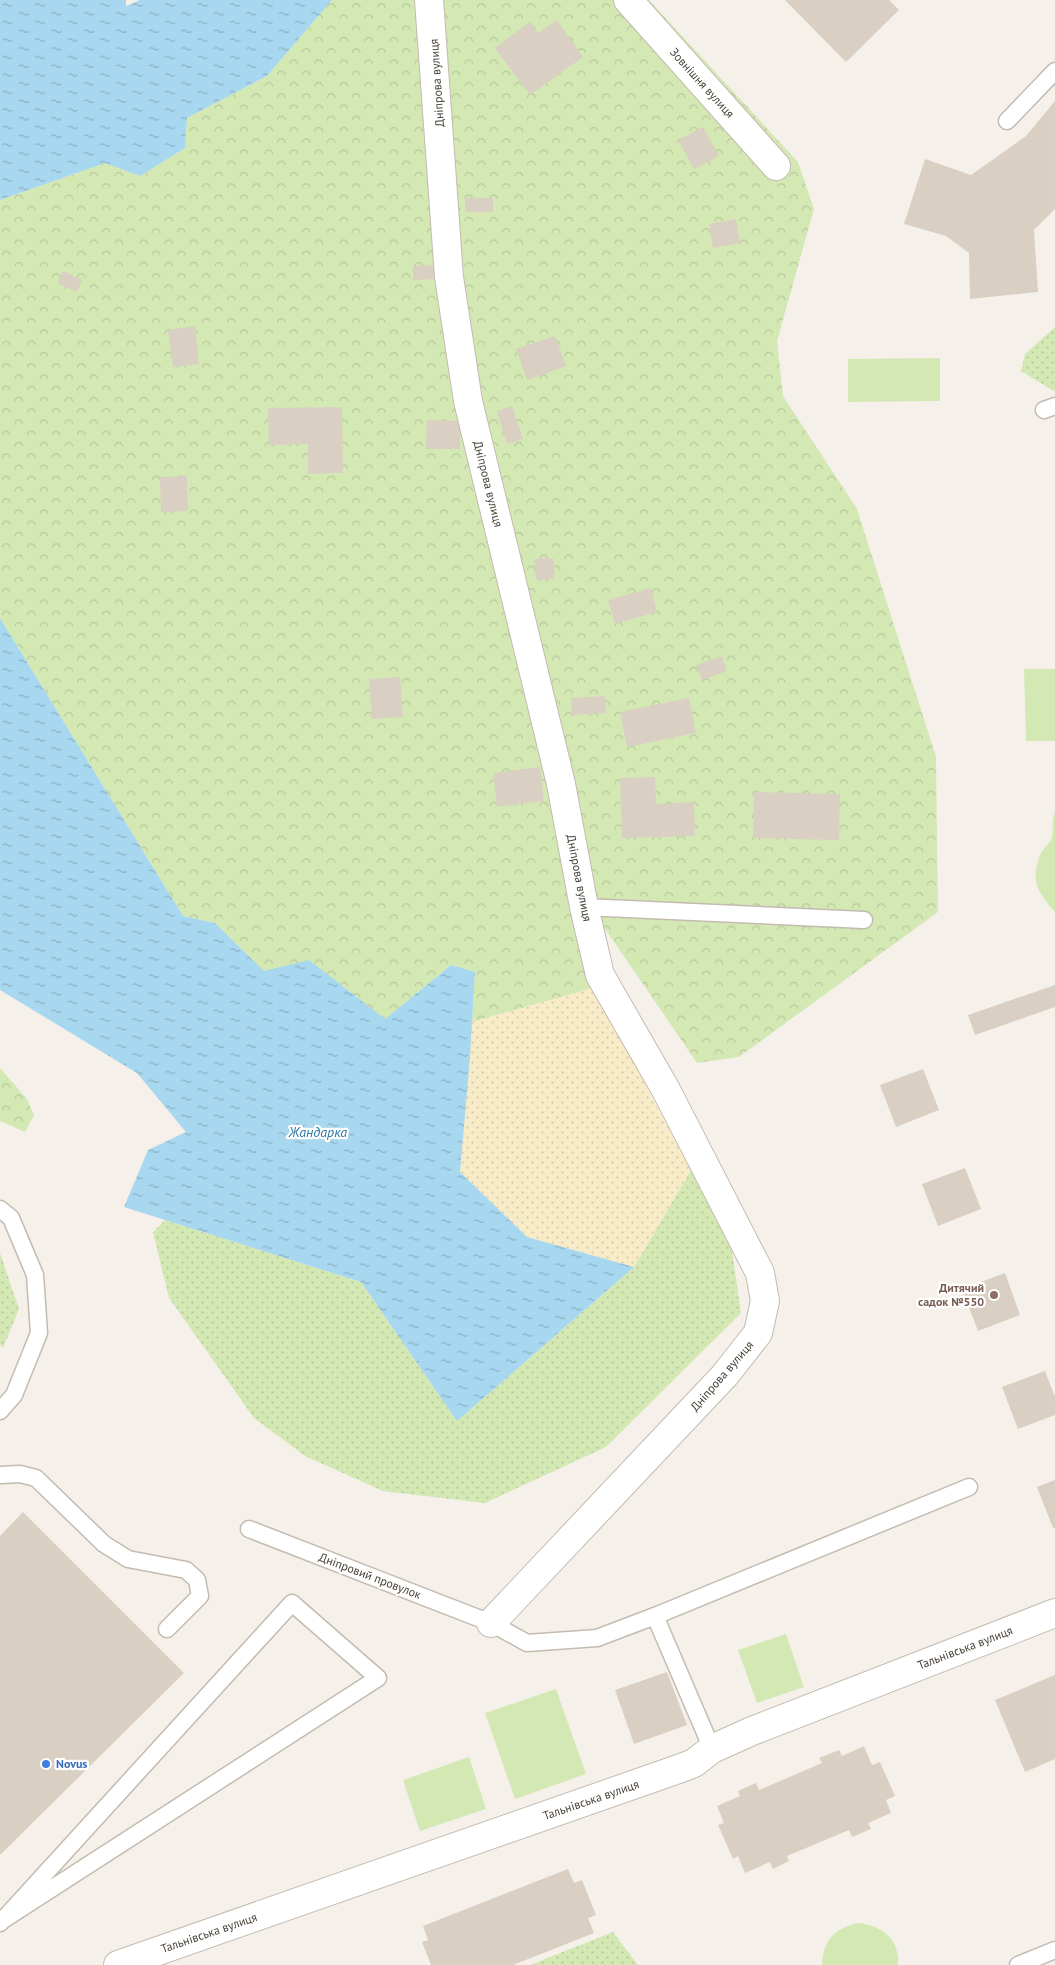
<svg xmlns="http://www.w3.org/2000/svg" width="1055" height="1965" viewBox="0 0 1055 1965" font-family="'PT Sans',sans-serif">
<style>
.grass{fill:url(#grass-dots)}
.forest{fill:url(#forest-crowns)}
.sand{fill:url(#sand-dots)}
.park{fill:#d4e8b4}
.water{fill:url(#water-ripples)}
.building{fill:#dacfc3}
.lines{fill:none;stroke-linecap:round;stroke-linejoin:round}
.lane-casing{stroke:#c4bbb0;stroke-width:19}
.street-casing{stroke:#c4bbb0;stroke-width:30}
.lane{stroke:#fff;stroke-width:16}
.street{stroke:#fff;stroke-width:28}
.education-dot{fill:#8d6e63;stroke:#fff;stroke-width:2}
.shop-dot{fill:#3f7fe0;stroke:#fff;stroke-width:2}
.labels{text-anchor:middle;stroke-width:4.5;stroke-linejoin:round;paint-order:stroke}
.street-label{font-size:12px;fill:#494238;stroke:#fff}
.education-label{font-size:12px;font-weight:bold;fill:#785e54;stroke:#fff;text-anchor:end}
.shop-label{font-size:12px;font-weight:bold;fill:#366cbe;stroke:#fff;text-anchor:start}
.water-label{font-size:14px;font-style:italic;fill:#2e79a5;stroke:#fff}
</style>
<defs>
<pattern id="grass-dots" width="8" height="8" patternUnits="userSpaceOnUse" patternTransform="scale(1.25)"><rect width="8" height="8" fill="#d4e8b4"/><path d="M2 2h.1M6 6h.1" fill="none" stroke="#b8c89c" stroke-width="1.8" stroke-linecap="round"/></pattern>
<pattern id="forest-crowns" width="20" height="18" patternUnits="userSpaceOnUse" patternTransform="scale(1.25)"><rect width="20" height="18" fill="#d4e8b4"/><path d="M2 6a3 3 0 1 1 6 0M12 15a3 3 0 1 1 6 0" fill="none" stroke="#b8c89c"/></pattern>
<pattern id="sand-dots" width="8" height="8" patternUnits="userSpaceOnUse" patternTransform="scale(1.25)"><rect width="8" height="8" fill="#f8ebc7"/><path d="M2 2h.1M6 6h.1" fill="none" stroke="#d6cbac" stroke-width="1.8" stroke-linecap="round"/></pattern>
<pattern id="water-ripples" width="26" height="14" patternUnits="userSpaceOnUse" patternTransform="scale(1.25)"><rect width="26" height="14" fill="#a8d7f0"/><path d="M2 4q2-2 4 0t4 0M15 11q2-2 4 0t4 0" fill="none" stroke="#8bb0c3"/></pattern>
</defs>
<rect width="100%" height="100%" fill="#f5f1ea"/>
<g class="grass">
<polygon points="1055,327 1055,390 1054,391 1021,371 1025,354"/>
<polygon points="691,1170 732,1251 741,1313 606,1447 485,1503 383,1491 305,1456 254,1418 169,1298 153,1232 165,1220 361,1282 457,1421 634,1267"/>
<polygon points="0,1253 19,1309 3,1348 0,1345"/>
<polygon points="613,1932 638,1965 530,1965"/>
</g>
<g class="forest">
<polygon points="332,0 649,0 798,162 814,209 777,341 783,396 857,509 936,757 938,912 739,1057 697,1063 562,866 593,988 472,1022 475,972 451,965 385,1019 309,961 264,972 215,923 183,916 0,618 0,200 105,163 140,176 185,148 187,118 267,76"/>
<polygon points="0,1068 27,1099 34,1115 25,1132 0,1121"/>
</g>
<polygon class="sand" points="593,988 691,1170 634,1267 527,1237 460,1172 472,1022"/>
<g class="park">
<polygon points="940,358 940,401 848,402 848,359"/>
<polygon points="1024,669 1055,669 1055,741 1026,741"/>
<path d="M1055,813V912C1038,892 1030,882 1040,855C1043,848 1051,843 1052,836C1054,827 1051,821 1055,813Z"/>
<polygon points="786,1634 804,1687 757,1703 738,1650"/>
<polygon points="556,1689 586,1774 515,1799 485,1713"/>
<polygon points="469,1757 486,1809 420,1831 403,1780"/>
<path d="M858,1923C881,1925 900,1939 898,1965H822C822,1941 835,1928 858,1923Z"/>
</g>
<g class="water">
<polygon points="0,0 126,0 126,6 140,0 332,0 267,76 187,118 185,148 140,176 105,163 0,200"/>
<polygon points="0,618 183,916 215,923 264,971 309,960 385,1019 451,965 475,972 470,1057 460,1172 527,1237 634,1267 457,1421 361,1282 124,1207 148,1150 186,1132 137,1073 0,990"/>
</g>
<g class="building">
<polygon points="785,0 889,0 899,10 846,62"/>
<polygon points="557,20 583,57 530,95 495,48 530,22 538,33"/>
<polygon points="1055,101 1055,209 1034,230 1038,292 970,299 969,253 946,236 904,224 925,159 971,175 1026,136"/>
<polygon points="703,127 719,156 694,169 678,140"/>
<rect x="465" y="198" width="28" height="14"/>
<polygon points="736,219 740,243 713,248 709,224"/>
<polygon points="437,265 438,279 413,280 413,266"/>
<polygon points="63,271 82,280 77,292 57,283"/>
<polygon points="195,326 199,364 173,367 168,330"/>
<polygon points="555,336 566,366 527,380 516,349"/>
<polygon points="512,406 523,439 507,444 497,411"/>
<polygon points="342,407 343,473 308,474 308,444 269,445 268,408"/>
<polygon points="427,420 460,421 460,449 426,449"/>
<polygon points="187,476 188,511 161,512 160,477"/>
<polygon points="553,558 555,579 536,580 534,559"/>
<polygon points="651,588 657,612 615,624 608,600"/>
<polygon points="722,656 727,671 702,680 696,665"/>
<polygon points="400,677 403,717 372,719 369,679"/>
<polygon points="605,696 606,713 572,715 571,698"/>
<polygon points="689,698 696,733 627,747 620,712"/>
<polygon points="540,767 544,801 497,807 493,773"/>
<polygon points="655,777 656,804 694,802 695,836 622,838 620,778"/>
<polygon points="754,792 840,794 839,840 753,838"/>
<polygon points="1055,985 1055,1007 975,1035 968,1015"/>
<polygon points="923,1069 939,1110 896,1127 880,1085"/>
<polygon points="965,1168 981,1209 938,1226 922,1184"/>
<polygon points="1005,1273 1020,1315 978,1331 962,1289"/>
<polygon points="1045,1371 1055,1397 1055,1415 1018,1429 1002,1387"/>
<polygon points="1055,1480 1055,1528 1053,1528 1037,1487"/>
<polygon points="23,1512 184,1673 0,1855 0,1536"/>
<polygon points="667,1672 687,1725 634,1744 615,1690"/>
<polygon points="1055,1675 1055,1759 1025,1772 995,1700"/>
<polygon points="864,1746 872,1765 880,1762 895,1796 886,1800 891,1813 868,1823 871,1829 852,1837 849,1830 787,1856 789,1861 773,1869 770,1862 745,1873 738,1856 733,1859 718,1825 724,1823 717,1806 740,1796 738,1791 756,1783 759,1790 822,1763 819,1758 839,1750 842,1756"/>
<polygon points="568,1869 574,1883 582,1880 596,1915 588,1918 594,1933 513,1965 431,1965 422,1942 428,1940 423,1926"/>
</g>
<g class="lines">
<defs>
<g id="lane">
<polyline points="1007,121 1055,71"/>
<polyline points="1044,410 1055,406"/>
<polyline points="584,907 864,920"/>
<polyline points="0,1209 11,1218 35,1275 39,1333 14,1395 0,1411"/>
<polyline points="0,1475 20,1474 36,1478 104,1544 128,1559 186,1570 197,1580 200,1596 167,1629"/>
<polyline points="249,1529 491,1623 527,1643 597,1638 655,1616 712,1749"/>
<polyline points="655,1616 969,1487"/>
<polyline points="0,1923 292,1603 378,1678 3,1920"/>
<polyline points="1018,1965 1055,1950"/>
</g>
<g id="street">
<polyline points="429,0 449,277 468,401 561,784 584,907 600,975 666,1090 760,1273 765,1301 758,1333 725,1375 491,1623"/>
<polyline points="628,0 776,166"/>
<polyline points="118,1965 684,1767 694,1763 712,1749 752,1731 1055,1613"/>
</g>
</defs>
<use href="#lane" class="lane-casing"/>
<use href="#street" class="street-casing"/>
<use href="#lane" class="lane"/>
<use href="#street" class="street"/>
</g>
<circle class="education-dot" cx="994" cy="1295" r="5"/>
<circle class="shop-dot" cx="46" cy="1764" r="5"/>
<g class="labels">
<g class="street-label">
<text transform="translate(437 83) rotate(-94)" y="4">Дніпрова вулиця</text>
<text transform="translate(702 83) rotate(48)" y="4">Зовнішня вулиця</text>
<text transform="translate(488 484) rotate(76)" y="4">Дніпрова вулиця</text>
<text transform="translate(579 878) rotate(79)" y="4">Дніпрова вулиця</text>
<text transform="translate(722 1376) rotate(-49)" y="4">Дніпрова вулиця</text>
<text transform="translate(370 1576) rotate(21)" y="4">Дніпровий провулок</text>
<text transform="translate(965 1648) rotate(-21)" y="4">Тальнівська вулиця</text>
<text transform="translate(591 1800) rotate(-19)" y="4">Тальнівська вулиця</text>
<text transform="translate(209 1933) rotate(-19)" y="4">Тальнівська вулиця</text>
</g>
<g class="education-label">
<text x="984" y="1292">Дитячий<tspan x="984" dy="14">садок №550</tspan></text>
</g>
<g class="shop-label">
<text x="56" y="1768">Novus</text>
</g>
<g class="water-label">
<text x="318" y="1137">Жандарка</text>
</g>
</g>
</svg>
